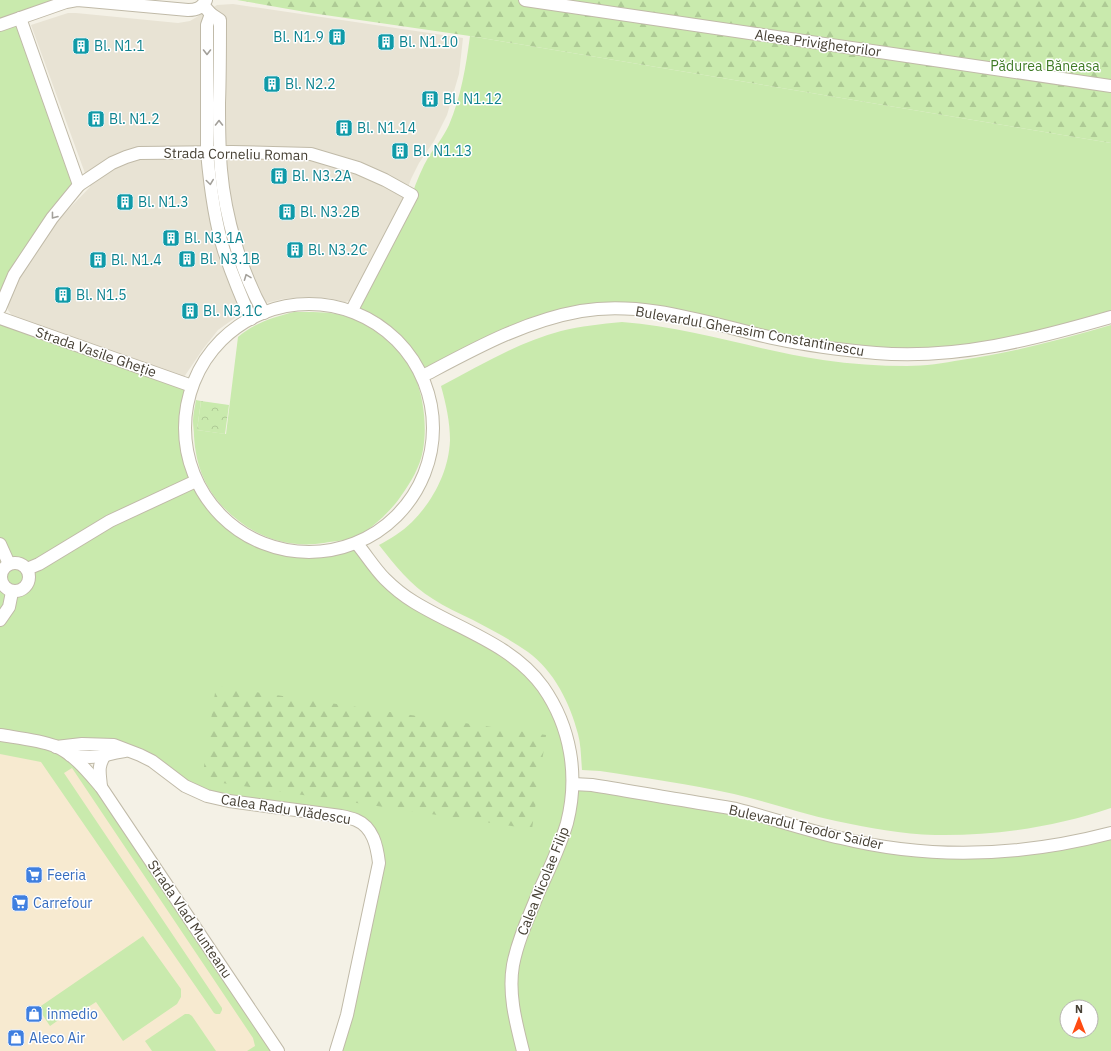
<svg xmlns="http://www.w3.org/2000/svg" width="1111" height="1051" viewBox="0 0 1111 1051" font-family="'IBM Plex Sans',sans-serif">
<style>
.residential{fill:#e8e3d4}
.commercial{fill:#f7ead0}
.grass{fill:#c9eaad;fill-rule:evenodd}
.forest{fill:url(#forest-firs)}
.park{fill:url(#park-crowns)}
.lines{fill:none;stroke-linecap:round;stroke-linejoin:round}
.minor-casing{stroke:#c0baa8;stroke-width:14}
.minor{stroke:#fff;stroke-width:12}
.oneway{stroke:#a3a09a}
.labels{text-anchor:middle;stroke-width:3;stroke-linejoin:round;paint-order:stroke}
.culture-label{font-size:14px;fill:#0d838f;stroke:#fff;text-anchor:start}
.street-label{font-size:14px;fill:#474135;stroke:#fff}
.park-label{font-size:14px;fill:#3f7b26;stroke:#fff}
.shop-label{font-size:14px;fill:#366cbe;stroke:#fff;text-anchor:start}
</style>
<defs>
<pattern id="forest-firs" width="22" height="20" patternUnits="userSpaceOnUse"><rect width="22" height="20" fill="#c9eaad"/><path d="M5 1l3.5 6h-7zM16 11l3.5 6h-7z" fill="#aeca95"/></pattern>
<pattern id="park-crowns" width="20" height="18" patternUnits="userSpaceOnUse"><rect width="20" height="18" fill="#c9eaad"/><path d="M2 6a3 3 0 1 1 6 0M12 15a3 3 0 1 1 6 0" fill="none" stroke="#aeca95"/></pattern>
</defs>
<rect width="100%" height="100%" fill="#f4f1e6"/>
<polygon class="residential" points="233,4 463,38 459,74 447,115 434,141 419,163 411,179 403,201 352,300 345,302 328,298 302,297 283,299 266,303 239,315 218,330 203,349 184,377 182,377 13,317 8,310 7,304 21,275 39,244 64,214 90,187 31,25 68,13 76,13 178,23 190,21 217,5"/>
<polygon class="commercial" points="0,735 85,768 278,1051 0,1051"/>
<g class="grass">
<polygon points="0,0 66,0 20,17 79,185 52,218 0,308"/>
<path d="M470,36L1111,143V317L1004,344L877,353L643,310L551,318L423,376C413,355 398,337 379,324C371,319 361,314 352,310L412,195C416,182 422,168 429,156C436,146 444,136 449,125C461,97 466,66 470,36Z"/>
<path d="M294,312C313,312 331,311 348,317C374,325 406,353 416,379C424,401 427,427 423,450C420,467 411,482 401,496C392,510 369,532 354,537C345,541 334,541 324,543C294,548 263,540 239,521C210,499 196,472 194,436C194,431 193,426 193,421C193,414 195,407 196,400L201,401L197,430L226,434L238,337C254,323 274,317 294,312Z"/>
<path d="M0,318L192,386C168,460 210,538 288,552C311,556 335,550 358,545L385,579L517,660L556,710L573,784L734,809L842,839L949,853L1111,833V1051H336L377,848L357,821L207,796L152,761L82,744L0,735ZM1067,1007H1091V1031H1067Z"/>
<path d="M622,322C691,327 755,350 823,360C851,364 879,366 907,366C925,366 944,363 961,360C1012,353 1062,339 1111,325V808C1055,827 995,836 935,835C902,834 869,828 836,821C802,814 769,802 734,794C690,784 645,778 600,771L582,770C581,758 581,745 578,734C570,703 554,671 528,652C511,640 492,630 473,620C459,613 445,607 433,599C410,585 395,565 379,545C390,539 402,532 412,522C433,501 449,471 450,440C450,422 446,404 441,386C479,366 519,342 561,331C581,326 601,324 622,322Z"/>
<polygon points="0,739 52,748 69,759 88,779 273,1051 247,1051 255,1046 253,1038 72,768 64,773 222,1008 222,1010 220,1014 216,1014 214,1013 41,762 0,754"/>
<polygon points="143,936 181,989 181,997 177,1004 123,1041 96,1002 77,1014 73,1010 50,1026 38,1008"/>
<polygon points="185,1014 189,1014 192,1016 216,1051 152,1051 145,1041"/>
</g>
<g class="forest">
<polygon points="237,0 1111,0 1111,143 470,36 311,13"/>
<polygon points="216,686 546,735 532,829 202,780"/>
</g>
<polygon class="park" points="201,401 229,405 225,434 197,430"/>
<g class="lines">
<defs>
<g id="minor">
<polyline points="525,0 1111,86"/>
<path d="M203,5L211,14L220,20C220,48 220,76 219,103C219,125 219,148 221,170C225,217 241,272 264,313"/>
<path d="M211,14L207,25V152C210,185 214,219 224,251C232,274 241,297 251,319"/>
<polyline points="20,18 79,185"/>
<path d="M0,25L66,2L77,0L89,1L188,10C196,10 202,8 206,0"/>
<circle cx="309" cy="428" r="124"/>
<polyline points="0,308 14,275 52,218 79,185 112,163 126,157 139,153 232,152 311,154 358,168 385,180 412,195 352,310"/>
<polyline points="0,318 192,386"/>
<path d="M423,376C474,349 524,321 581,311C647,300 713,325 777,339C810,346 843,350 876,353C956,360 1035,339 1111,317"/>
<polyline points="0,544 9,564"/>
<path d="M358,545C367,556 375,569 385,579C394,588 404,596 414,602C458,629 512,644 543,687C571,727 579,776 567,823C560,846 550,868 540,889C530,914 518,939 513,965C508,994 516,1023 523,1051"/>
<circle cx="15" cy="577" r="14"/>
<polyline points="27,569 39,564 110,521 196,481"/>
<polyline points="0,620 9,607 12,592"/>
<path d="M0,735C18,738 38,740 55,746C74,754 88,772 101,787L278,1051"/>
<path d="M56,747L82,744L114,745L140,755L152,761L185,786L207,796L229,801L341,816C346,817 351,818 356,820C373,827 377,846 379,863L347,1015L336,1051"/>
<path d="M70,755C81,757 95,758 106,755C113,753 117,752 125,751"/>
<path d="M573,784L592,785C624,790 656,796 688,801C704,804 720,806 736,809C771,818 806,830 841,838C930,860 1023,856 1111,833"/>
<path d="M101,787C100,773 97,767 105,755"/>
</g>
</defs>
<use href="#minor" class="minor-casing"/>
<use href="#minor" class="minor"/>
</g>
<defs><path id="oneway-chevron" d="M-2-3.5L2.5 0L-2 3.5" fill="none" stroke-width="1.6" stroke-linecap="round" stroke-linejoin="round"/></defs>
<g class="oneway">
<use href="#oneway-chevron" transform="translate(207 52) rotate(90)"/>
<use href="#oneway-chevron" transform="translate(219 123) rotate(-90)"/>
<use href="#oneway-chevron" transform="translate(210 182) rotate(82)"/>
<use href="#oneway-chevron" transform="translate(54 216) rotate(128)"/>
<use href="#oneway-chevron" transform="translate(247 277) rotate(-111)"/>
</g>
<defs>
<symbol id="building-square" viewBox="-11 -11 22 22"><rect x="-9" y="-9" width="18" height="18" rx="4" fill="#0f9aa8" stroke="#fff"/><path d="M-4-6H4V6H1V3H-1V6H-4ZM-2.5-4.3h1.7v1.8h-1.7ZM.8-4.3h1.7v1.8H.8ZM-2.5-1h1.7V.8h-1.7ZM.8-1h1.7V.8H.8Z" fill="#fff"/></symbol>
<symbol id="supermarket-square" viewBox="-11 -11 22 22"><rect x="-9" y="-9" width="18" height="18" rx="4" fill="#3f7fe0" stroke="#fff"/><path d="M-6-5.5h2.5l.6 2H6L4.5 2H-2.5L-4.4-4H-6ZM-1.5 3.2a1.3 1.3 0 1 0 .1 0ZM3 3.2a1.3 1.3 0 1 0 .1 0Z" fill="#fff"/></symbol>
<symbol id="shop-square" viewBox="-11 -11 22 22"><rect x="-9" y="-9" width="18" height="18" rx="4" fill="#3f7fe0" stroke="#fff"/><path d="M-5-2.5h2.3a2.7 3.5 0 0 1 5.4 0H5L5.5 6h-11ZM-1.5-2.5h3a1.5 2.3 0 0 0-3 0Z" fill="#fff"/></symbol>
</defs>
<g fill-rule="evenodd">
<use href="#building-square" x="327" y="27" width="20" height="20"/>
<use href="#building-square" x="376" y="32" width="20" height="20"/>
<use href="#building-square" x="71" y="36" width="20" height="20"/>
<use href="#building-square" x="262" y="74" width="20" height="20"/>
<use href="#building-square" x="420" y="89" width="20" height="20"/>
<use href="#building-square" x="86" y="109" width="20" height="20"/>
<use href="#building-square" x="334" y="118" width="20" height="20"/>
<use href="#building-square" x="390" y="141" width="20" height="20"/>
<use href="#building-square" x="269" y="166" width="20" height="20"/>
<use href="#building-square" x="115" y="192" width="20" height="20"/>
<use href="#building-square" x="277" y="202" width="20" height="20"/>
<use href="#building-square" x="161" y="228" width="20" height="20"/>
<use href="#building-square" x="285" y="240" width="20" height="20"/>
<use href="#building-square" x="177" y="249" width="20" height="20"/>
<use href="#building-square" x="88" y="250" width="20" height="20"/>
<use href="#building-square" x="53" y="285" width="20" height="20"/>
<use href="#building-square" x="180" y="301" width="20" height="20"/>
<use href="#supermarket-square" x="24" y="865" width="20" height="20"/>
<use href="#supermarket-square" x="10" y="893" width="20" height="20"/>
<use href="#shop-square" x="24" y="1004" width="20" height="20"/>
<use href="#shop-square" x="6" y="1028" width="20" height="20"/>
</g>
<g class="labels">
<g class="culture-label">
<text x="324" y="42" text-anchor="end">Bl. N1.9</text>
<text x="399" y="47">Bl. N1.10</text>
<text x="94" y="51">Bl. N1.1</text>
<text x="285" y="89">Bl. N2.2</text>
<text x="443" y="104">Bl. N1.12</text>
<text x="109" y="124">Bl. N1.2</text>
<text x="357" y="133">Bl. N1.14</text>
<text x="413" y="156">Bl. N1.13</text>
<text x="292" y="181">Bl. N3.2A</text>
<text x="138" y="207">Bl. N1.3</text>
<text x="300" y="217">Bl. N3.2B</text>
<text x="184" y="243">Bl. N3.1A</text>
<text x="308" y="255">Bl. N3.2C</text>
<text x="200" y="264">Bl. N3.1B</text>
<text x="111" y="265">Bl. N1.4</text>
<text x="76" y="300">Bl. N1.5</text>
<text x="203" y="316">Bl. N3.1C</text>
</g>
<g class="street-label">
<text transform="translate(818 43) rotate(8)" y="5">Aleea Privighetorilor</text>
<text transform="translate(236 154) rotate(1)" y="5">Strada Corneliu Roman</text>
<text transform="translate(750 331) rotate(10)" y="5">Bulevardul Gherasim Constantinescu</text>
<text transform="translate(96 352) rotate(19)" y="5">Strada Vasile Gheție</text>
<text transform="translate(286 809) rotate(9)" y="5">Calea Radu Vlădescu</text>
<text transform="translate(806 827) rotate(13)" y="5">Bulevardul Teodor Saider</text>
<text transform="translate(543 881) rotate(-68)" y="5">Calea Nicolae Filip</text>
<text transform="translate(190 919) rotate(56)" y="5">Strada Vlad Munteanu</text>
</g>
<g class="park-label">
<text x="1045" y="71">Pădurea Băneasa</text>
</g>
<g class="shop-label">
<text x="47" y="880">Feeria</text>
<text x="33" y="908">Carrefour</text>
<text x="47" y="1019">inmedio</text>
<text x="29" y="1043">Aleco Air</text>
</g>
</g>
<g transform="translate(1079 1019)"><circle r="19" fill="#ffffff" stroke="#b5b3ae"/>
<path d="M0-3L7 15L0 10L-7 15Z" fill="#ff4b12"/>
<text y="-6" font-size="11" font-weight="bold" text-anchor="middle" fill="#474135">N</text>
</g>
</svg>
